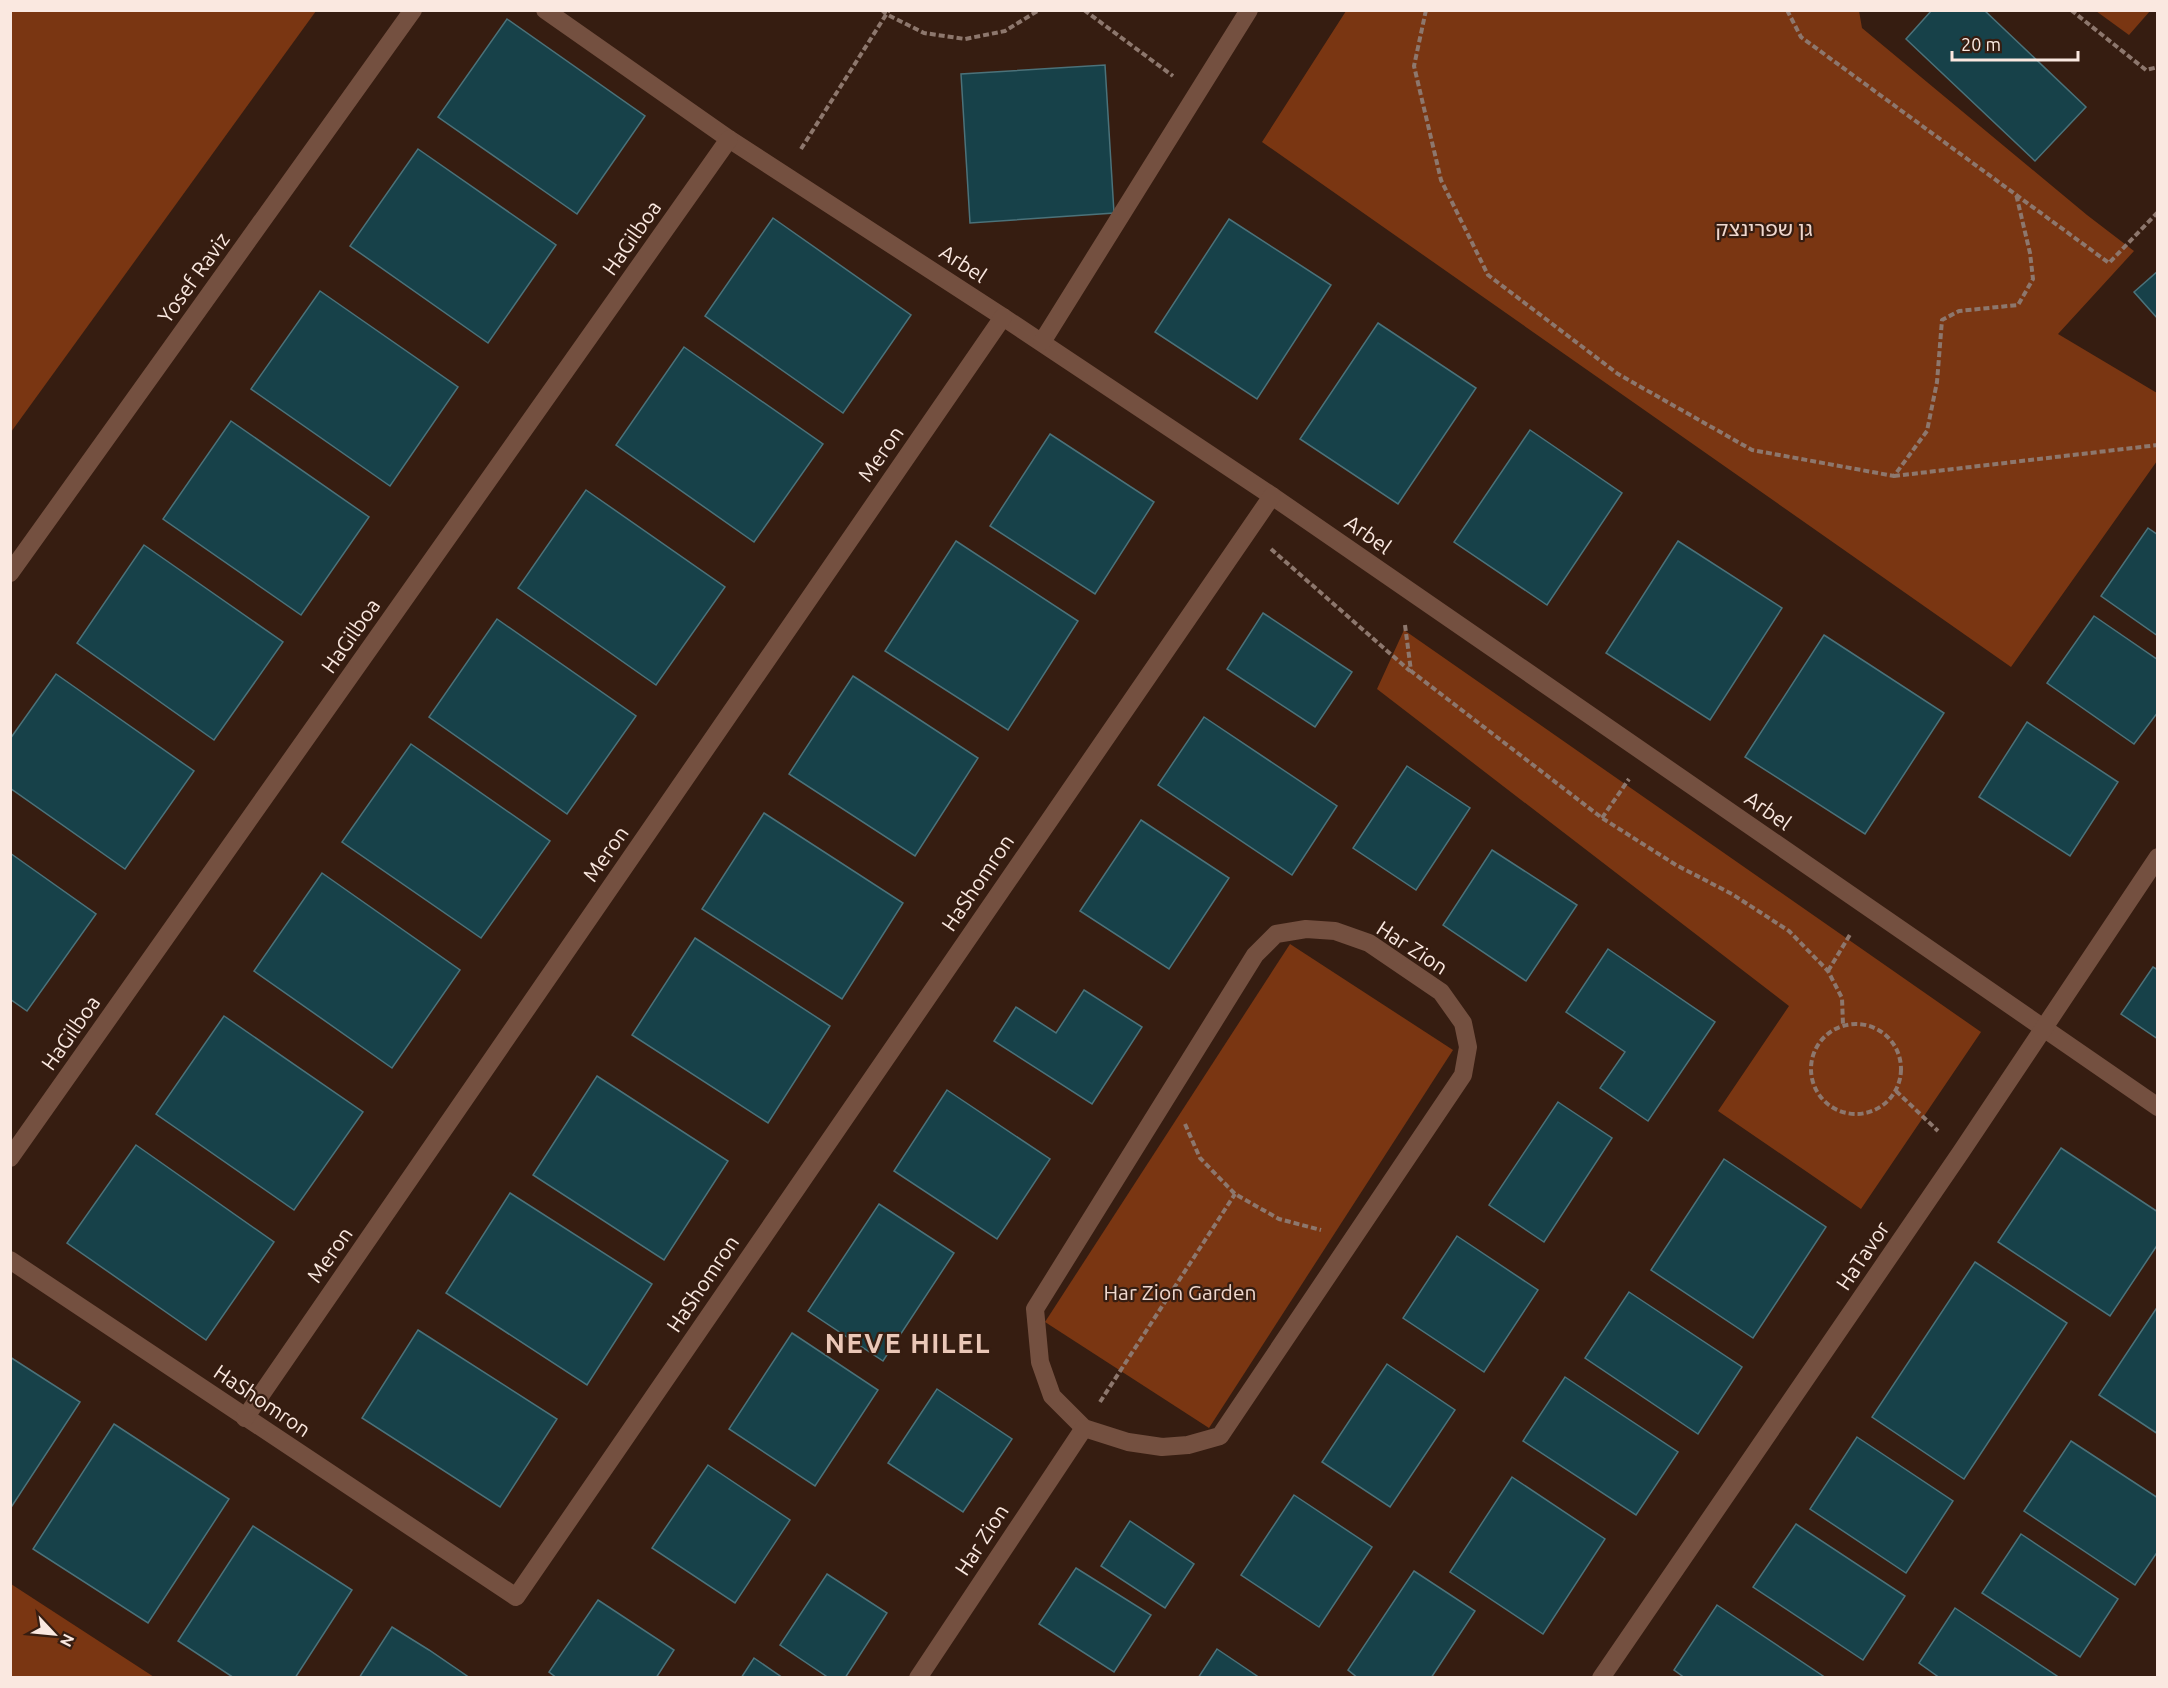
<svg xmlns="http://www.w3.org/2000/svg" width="2168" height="1688" viewBox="0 0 2168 1688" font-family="Ubuntu,'Noto Sans Hebrew',sans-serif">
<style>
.green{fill:#7a3612}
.building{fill:#174149;stroke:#4b727a;stroke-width:1.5}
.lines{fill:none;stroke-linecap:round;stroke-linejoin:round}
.path{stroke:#8d776d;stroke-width:4;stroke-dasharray:6 3;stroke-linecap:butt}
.minor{stroke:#745040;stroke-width:18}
.labels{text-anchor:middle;stroke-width:4.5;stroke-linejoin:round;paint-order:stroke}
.park-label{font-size:21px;fill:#f0d8ce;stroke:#361d11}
.street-label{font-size:21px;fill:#fae8e0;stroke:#361d11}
.district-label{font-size:27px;font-weight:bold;letter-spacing:1.5px;fill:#eac7b7;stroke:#361d11}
</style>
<rect width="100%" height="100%" fill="#361d11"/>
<g class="green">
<polygon points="11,10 316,11 11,432 10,11"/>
<polygon points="1346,11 1859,11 1862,28 2087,215 2134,251 2058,334 2157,393 2157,461 2011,667 1262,142"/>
<polygon points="2096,11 2150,11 2129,35"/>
<polygon points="1404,630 1981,1032 1861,1209 1718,1111 1789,1006 1377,689"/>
<polygon points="1290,944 1453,1050 1209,1428 1045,1322"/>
<polygon points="11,1584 154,1677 11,1677"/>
</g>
<g class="building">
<polygon points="1932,10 1984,10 2086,107 2035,161 1906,39"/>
<polygon points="507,19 645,116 577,214 438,117"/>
<polygon points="1105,65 1114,213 970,223 961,74"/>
<polygon points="418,149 556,245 488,343 350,246"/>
<polygon points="773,218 911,315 843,413 705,316"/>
<polygon points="1229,219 1331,285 1257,399 1155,332"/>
<polygon points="2158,271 2158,319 2134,292"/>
<polygon points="320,291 458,387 390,486 251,389"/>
<polygon points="1378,323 1476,388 1398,504 1300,439"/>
<polygon points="684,347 823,444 754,542 616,445"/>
<polygon points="231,421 369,517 301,615 163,519"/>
<polygon points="1530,430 1622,493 1547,605 1454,542"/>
<polygon points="1050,434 1154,502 1095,594 990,526"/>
<polygon points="586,490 725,587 656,685 518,588"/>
<polygon points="2148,528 2158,535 2158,636 2101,596"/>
<polygon points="956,541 1078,621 1008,730 885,651"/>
<polygon points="1678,541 1782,608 1710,720 1606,653"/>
<polygon points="144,545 283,642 214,740 77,643"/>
<polygon points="1263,613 1352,672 1315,727 1227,669"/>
<polygon points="2094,616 2158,660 2158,712 2134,744 2047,683"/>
<polygon points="497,619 636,716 567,814 429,717"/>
<polygon points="1824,635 1944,713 1865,834 1745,757"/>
<polygon points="56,674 194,771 125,869 10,788 10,739"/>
<polygon points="853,676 978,758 915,856 789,774"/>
<polygon points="1204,717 1337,806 1292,875 1158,785"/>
<polygon points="2027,722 2118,782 2070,856 1979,797"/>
<polygon points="411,744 550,841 481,938 342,842"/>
<polygon points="1407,766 1470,808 1416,890 1353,848"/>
<polygon points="764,813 903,903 842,999 702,909"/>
<polygon points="1141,820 1229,878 1169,969 1080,911"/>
<polygon points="1492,850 1577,905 1526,981 1443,925"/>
<polygon points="10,853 96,914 27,1011 10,999"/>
<polygon points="322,873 460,970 392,1068 254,971"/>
<polygon points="695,938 830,1026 768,1123 632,1035"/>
<polygon points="1608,949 1715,1022 1648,1121 1600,1088 1625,1052 1566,1012"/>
<polygon points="2153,967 2158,970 2158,1039 2121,1014"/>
<polygon points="1084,990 1142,1027 1092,1104 994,1041 1016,1007 1056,1033"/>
<polygon points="224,1016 363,1112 294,1210 156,1114"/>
<polygon points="597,1076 728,1161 664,1260 533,1175"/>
<polygon points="947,1090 1050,1159 997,1239 894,1171"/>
<polygon points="1558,1102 1612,1138 1544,1242 1489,1205"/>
<polygon points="136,1145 274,1242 206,1340 67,1243"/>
<polygon points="2061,1148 2158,1212 2158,1244 2110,1316 1998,1242"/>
<polygon points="1724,1159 1826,1227 1753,1338 1651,1270"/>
<polygon points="510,1193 652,1284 587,1385 446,1293"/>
<polygon points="879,1204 954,1253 883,1361 808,1311"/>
<polygon points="1457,1236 1538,1290 1484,1372 1403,1318"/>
<polygon points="1975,1262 2067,1323 1964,1479 1872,1417"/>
<polygon points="1629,1292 1742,1367 1698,1434 1585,1358"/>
<polygon points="2158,1306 2158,1434 2099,1395"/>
<polygon points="418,1330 557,1419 500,1507 362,1418"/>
<polygon points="792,1333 878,1390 815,1486 729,1429"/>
<polygon points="10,1357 80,1402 10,1509"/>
<polygon points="1387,1364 1455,1410 1390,1507 1322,1462"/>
<polygon points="1565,1377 1678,1452 1636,1515 1523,1441"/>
<polygon points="937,1389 1012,1439 963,1512 888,1463"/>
<polygon points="114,1424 229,1499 148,1623 33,1549"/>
<polygon points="1857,1437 1953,1501 1906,1573 1810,1509"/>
<polygon points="2071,1441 2158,1498 2158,1551 2135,1585 2024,1511"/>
<polygon points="708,1465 790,1520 735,1603 652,1548"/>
<polygon points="1512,1477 1605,1539 1543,1634 1450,1572"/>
<polygon points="1294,1495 1372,1547 1319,1627 1241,1575"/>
<polygon points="1130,1521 1194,1564 1165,1608 1101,1566"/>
<polygon points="1796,1524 1905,1596 1863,1660 1753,1587"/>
<polygon points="253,1526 352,1590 295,1678 234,1678 178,1641"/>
<polygon points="2021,1534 2118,1599 2080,1657 1982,1593"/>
<polygon points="1076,1568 1151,1615 1114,1672 1039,1624"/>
<polygon points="1414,1571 1475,1611 1431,1678 1358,1678 1348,1670"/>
<polygon points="827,1574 887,1613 845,1678 829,1678 780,1645"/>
<polygon points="598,1600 674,1650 656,1678 557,1678 549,1672"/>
<polygon points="1717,1605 1826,1678 1685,1678 1674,1670"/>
<polygon points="1955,1608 2060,1678 1940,1678 1919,1663"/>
<polygon points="392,1627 429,1650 470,1678 359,1678"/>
<polygon points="1217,1649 1260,1678 1198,1678"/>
<polygon points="754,1658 783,1678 741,1678"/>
</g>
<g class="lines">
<g class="path">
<polyline points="882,10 886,14 924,33 965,39 1005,31 1039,10"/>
<polyline points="1084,10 1173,76"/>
<polyline points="1426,10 1414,66 1441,180 1488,275 1618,374 1752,450 1894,476 1927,431 1937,382 1942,320 1959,311 2018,305 2033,279 2030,253 2016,194"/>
<polyline points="1787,10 1801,37 2109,263 2158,212"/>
<polyline points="2071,10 2146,70 2158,67"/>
<polyline points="801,149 889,10"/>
<polyline points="1894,476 2158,445"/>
<polyline points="1271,549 1410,671"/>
<polyline points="1405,625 1411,671 1602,818 1676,865 1732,894 1789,931 1828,971 1842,998 1843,1025"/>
<polyline points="1602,818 1629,779"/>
<polyline points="1828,971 1851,933"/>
<circle cx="1856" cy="1069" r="45"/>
<polyline points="1896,1091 1938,1131"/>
<polyline points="1185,1124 1200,1158 1235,1194 1279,1219 1321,1230"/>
<polyline points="1100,1402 1235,1194"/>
</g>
<g class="minor">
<polyline points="545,10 729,139 1003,317 1272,496 2158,1107"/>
<polyline points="1042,342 1249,10"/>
<polyline points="10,573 413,10"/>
<polygon points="1306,929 1335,931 1369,943 1441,992 1463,1023 1468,1047 1463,1075 1220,1436 1188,1445 1162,1447 1128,1442 1084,1428 1052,1396 1040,1362 1035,1309 1255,955 1276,934"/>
<polyline points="10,1158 729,139"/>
<polyline points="10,1260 516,1597 1272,496"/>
<polyline points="245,1418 1003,317"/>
<polyline points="918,1678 1084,1428"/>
<polyline points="1601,1678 1961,1152 2158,857"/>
</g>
</g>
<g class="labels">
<g class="park-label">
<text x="1764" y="236">גן שפרינצק</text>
<text x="1180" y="1300">Har Zion Garden</text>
</g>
<g class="street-label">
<text transform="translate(632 238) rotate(-55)" y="7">HaGilboa</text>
<text transform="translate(963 264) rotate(33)" y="7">Arbel</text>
<text transform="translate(194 278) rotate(-54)" y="7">Yosef Raviz</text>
<text transform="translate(881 454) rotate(-55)" y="7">Meron</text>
<text transform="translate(1368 535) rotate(35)" y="7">Arbel</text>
<text transform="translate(351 636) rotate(-55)" y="7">HaGilboa</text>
<text transform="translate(1768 811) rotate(35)" y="7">Arbel</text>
<text transform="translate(606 854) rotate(-55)" y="7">Meron</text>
<text transform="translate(978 883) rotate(-56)" y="7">HaShomron</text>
<text transform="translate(1412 948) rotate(33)" y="7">Har Zion</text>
<text transform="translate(71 1033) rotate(-55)" y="7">HaGilboa</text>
<text transform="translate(330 1255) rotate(-55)" y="7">Meron</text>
<text transform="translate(1863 1256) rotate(-56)" y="7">HaTavor</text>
<text transform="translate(703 1284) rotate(-56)" y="7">HaShomron</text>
<text transform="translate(262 1401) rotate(34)" y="7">HaShomron</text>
<text transform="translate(982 1540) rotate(-57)" y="7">Har Zion</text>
</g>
<g class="district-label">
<text x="908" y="1353">NEVE HILEL</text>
</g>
</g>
<rect width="2168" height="1688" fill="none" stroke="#fae8e0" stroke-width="24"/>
<g transform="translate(54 1634) rotate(116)" stroke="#361d11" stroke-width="4.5" paint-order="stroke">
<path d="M0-4.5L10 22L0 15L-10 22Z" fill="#fae8e0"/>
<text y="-9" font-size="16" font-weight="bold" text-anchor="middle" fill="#fae8e0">N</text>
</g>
<path d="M1952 51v9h126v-9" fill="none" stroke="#fae8e0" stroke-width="3"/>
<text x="1961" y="51" font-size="18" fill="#fae8e0" stroke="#361d11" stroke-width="4.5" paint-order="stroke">20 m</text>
</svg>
